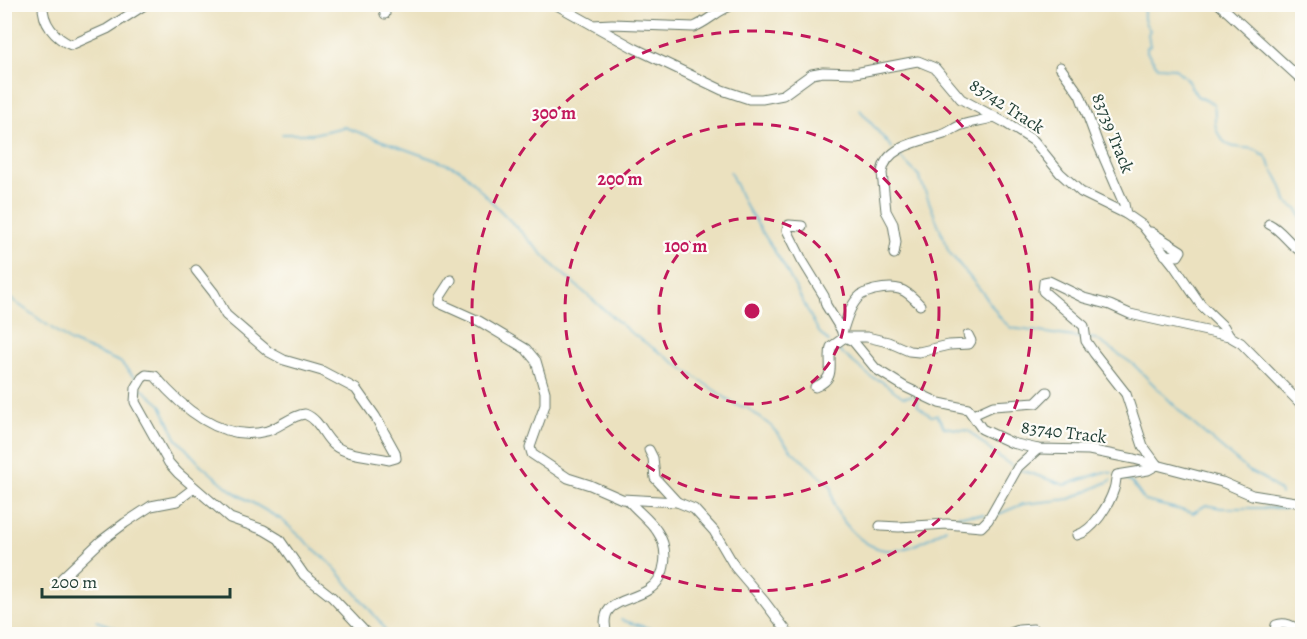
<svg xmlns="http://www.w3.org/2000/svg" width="1307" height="639" viewBox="0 0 1307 639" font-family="Alegreya,serif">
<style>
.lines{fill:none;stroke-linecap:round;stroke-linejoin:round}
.stream{stroke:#51abcf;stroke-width:1.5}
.minor-casing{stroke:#667665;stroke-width:11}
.minor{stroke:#fff;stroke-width:9}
.ring{fill:none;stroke:#c2185b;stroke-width:3;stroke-dasharray:10 8}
.labels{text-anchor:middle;stroke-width:4.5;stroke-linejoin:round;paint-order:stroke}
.street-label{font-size:18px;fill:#1f3d34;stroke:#fdfcf7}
.centre{fill:#c2185b;stroke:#fdfcf7;stroke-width:3}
.ring-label{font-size:18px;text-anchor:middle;font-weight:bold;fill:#c2185b;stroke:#fdfcf7;stroke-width:4.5;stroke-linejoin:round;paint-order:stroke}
</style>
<rect width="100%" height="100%" fill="#fdfcf7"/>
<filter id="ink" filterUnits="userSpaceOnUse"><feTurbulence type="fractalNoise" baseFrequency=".0167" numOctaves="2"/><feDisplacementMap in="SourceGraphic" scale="12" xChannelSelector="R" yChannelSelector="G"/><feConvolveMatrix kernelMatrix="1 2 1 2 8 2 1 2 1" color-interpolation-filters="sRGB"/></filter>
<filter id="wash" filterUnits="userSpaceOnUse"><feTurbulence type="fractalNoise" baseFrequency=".008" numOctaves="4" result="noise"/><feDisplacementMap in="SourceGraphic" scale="24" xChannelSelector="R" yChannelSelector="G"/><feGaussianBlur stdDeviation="1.35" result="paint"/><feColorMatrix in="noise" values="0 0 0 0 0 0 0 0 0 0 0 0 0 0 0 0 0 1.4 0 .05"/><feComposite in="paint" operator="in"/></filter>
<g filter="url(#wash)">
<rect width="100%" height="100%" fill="#ebe1bf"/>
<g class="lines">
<g class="stream">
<path d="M1146,4C1142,15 1143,22 1150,30L1148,34L1150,46L1147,47V52L1158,67L1174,68L1185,77L1197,96L1214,104C1216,114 1213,125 1218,133C1230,158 1253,140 1261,155H1265C1273,174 1282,179 1286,202L1298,210L1302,220"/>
<polyline points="860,110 892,148"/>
<polyline points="282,134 313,134 344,127 460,169 555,267 630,332 736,405 744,407"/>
<polyline points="898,155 919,176 949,252 983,293 1001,319 1011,328 1081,338"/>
<polyline points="730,172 744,203 784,266 819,332 829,342"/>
<polyline points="4,294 71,342 120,362 136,379"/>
<polyline points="1089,338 1096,339 1133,364 1192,423 1249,471 1266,480 1280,491 1281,494"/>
<polyline points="837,349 871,377 881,381 903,397 912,396"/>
<polyline points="141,388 161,405 176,438 201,465 232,491 282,520 333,566 381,623 387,634"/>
<polyline points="916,397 918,406 931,416 937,415 944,427 969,431 991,451 1012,466"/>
<path d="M746,407L771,426L792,451L832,487C832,507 837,514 850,529C881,564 912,550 946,528"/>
<polyline points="1021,470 1065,485 1104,472 1113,473"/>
<polyline points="1124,479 1132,483 1145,501 1193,513 1206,505 1221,508 1288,508"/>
<polyline points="1294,510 1302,512"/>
<polyline points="994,516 1023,504 1070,499 1112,480"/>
<polyline points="953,520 959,515 984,515"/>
<polyline points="621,620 669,634"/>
<polyline points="96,621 134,634"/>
</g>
</g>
</g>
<g filter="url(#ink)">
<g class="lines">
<defs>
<g id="minor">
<path d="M43,4C42,23 55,38 71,45L107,29L146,4"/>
<polyline points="383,4 385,14"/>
<polyline points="555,4 634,48 722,90 749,99 762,99 783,95 812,74 823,72 855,73 912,62 918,61 935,68 961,99 1004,122 1034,141 1060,173 1081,192 1126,214 1142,225 1173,264 1201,305 1224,327 1229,336 1241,343 1302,405"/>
<polyline points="1219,4 1302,80"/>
<path d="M593,25L612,24L694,27C709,21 720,8 736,4"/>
<polyline points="1060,67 1080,95 1098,144 1124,204 1126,214"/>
<path d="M1269,224C1283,231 1289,245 1302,252"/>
<polyline points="802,226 789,225 787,230 802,260 824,296 826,305 842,331"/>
<polyline points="1151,232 1181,251 1178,256 1165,255"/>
<path d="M894,254L896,242L893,224L886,211L882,173C885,146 921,141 941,135C949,133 955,127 962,125C973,121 984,121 994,117"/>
<path d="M196,270L214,293L226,315L269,352L284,360L322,371L356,389L375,416L395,452L396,458L389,460C374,456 345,455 334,445C323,436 320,420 305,414C292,415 280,427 267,431C222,443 182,408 155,376L146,375L142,378L136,388L135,402L169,463L178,473L230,518L264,530L279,539L304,575L332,597L367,634"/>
<polyline points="451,280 440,297 439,303 479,321 526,349 536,361 545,392 545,405 530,447 532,454 568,478 590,485 622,499 677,502 694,509 714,531 735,567 764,601 789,634"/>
<path d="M842,333C846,321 850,304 861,295C865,292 870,292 874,290C897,285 905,288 920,305"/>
<polyline points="845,337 867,337 888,342 909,351 919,352 949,345 969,344 971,341 968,335"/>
<path d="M815,387C838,378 827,364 831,347L845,337L853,341L876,369L905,387L939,403L968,409L982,429L1012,443L1038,449L1089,450L1134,459L1222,482L1252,495L1302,503"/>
<polyline points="973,415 993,406 1036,403 1047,392"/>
<polyline points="649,450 653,458 655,478 677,502"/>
<polyline points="880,526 899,527 947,524 981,527 988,520 1018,467 1038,449"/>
<path d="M1077,535C1093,531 1109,505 1114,489C1116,484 1115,480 1117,475L1148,470L1157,465L1143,446L1126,394L1094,353L1086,341L1084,326L1043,291L1044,282L1049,281L1084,298L1110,305L1130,314L1229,336"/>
<polyline points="62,578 101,541 125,523 151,506 177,501 194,488"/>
<path d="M607,634C597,600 627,603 648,590C668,578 669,548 657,531C649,519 637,511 628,500"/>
<polyline points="1008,634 1019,630 1033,629"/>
<path d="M1274,634L1276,625C1286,621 1294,627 1302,632"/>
</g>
</defs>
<use href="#minor" class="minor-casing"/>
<use href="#minor" class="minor"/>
</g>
</g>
<g class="ring">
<circle cx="752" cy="311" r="93"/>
<circle cx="752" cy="311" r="187"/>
<circle cx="752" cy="311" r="280"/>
</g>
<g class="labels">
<g class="street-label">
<text transform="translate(1007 106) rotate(33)" y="6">83742 Track</text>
<text transform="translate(1113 133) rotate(68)" y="6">83739 Track</text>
<text transform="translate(1064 432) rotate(7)" y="6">83740 Track</text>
</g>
</g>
<circle cx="752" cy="311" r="9" class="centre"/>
<g class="ring-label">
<text x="554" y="119">300 m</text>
<text x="620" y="185">200 m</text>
<text x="686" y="252">100 m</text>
</g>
<rect width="1307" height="639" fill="none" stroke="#fdfcf7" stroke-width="24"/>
<path d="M42 588v9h188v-9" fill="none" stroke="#1f3d34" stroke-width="3"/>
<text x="51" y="588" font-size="18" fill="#1f3d34" stroke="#fdfcf7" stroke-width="4.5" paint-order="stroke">200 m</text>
</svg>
